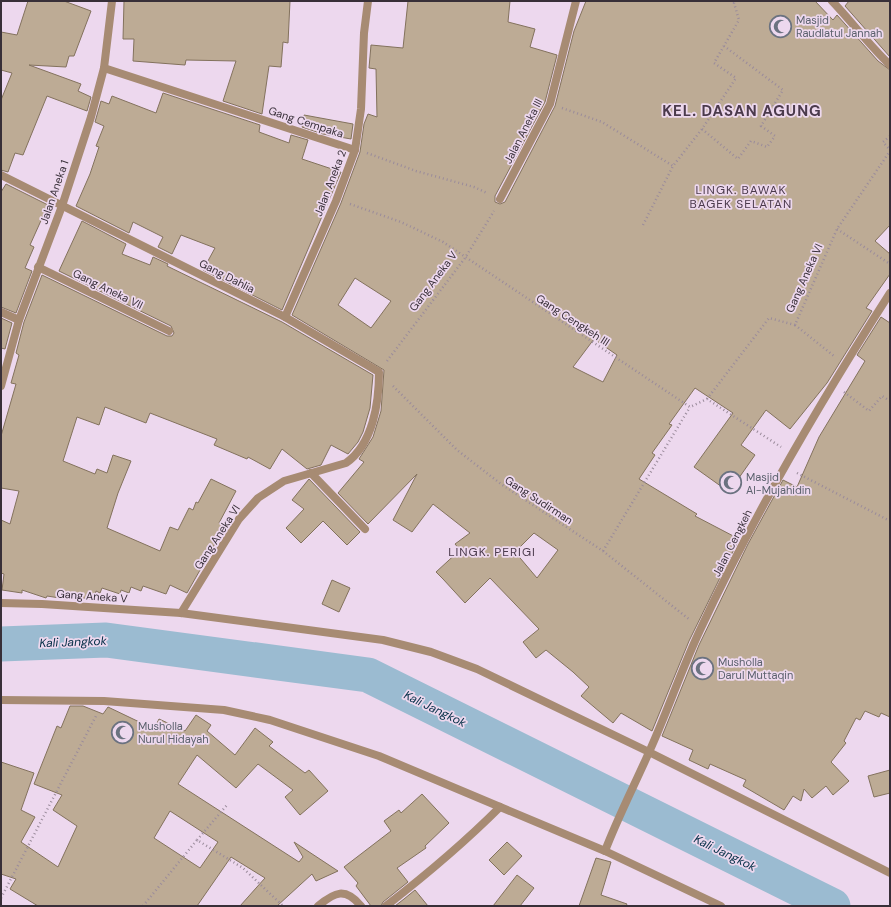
<svg xmlns="http://www.w3.org/2000/svg" width="891" height="907" viewBox="0 0 891 907" font-family="'DM Sans',sans-serif">
<style>
.lines{fill:none;stroke-linecap:round;stroke-linejoin:round}
.river{stroke:#9bbbd1;stroke-width:35}
.building{fill:#bdab95;stroke:#83725d;fill-rule:evenodd}
.path{stroke:#9a8b9b;stroke-width:2.5;stroke-dasharray:1 3;stroke-linecap:butt}
.minor{stroke:#a78b73;stroke-width:8}
.labels{text-anchor:middle;stroke-width:3.5;stroke-linejoin:round;paint-order:stroke}
.worship-label{font-size:11px;fill:#5b616d;stroke:#edd8ee;text-anchor:start}
.street-label{font-size:11px;fill:#382f38;stroke:#edd8ee}
.neighbourhood-label{font-size:12px;letter-spacing:1px;fill:#4b3a4c;stroke:#edd8ee}
.water-label{font-size:12px;font-style:italic;fill:#012c44;stroke:#edd8ee}
.district-label{font-size:15px;font-weight:bold;letter-spacing:1px;fill:#4b3a4c;stroke:#edd8ee}
</style>
<rect width="100%" height="100%" fill="#edd8ee"/>
<g class="lines">
<polyline class="river" points="1,644 106,640 368,675 833,906"/>
</g>
<g class="building">
<polygon points="28,1 64,1 91,11 74,56 69,56 66,67 29,65 81,84 78,91 91,97 87,111 47,96 23,155 15,153 8,172 1,170 1,100 12,73 1,70 1,32 17,35"/>
<polygon points="124,1 290,1 288,43 283,42 281,67 269,66 262,114 223,101 236,61 186,60 185,65 133,61 134,39 123,39"/>
<path d="M408,1H510L508,22L535,29L530,47L557,55L545,102L495,196V202L500,204L505,202L555,106L574,31L586,1H815L833,20L837,15L878,61L890,70V225L875,241L890,254V274L866,308L872,311L827,383L790,429L766,410L741,445L755,455L729,492L694,467L733,413L695,388L669,424L672,425L652,453L655,455L639,479L697,514L695,516L739,539L689,641L652,731L621,713L613,723L581,696L589,687L573,672L546,650L536,658L523,642L539,629L490,578L465,603L443,579L436,572L460,550L455,544L470,533L433,504L412,532L393,520L417,474L368,524L338,493L364,462L359,459L373,437L381,411L384,370L292,315L341,203L360,152L364,124L368,114L377,117L376,69L369,68L371,45L403,48ZM355,278L391,301L371,328L338,305ZM594,339L617,355L603,382L573,367ZM534,533L558,550L537,578L515,552Z"/>
<polygon points="849,1 890,1 890,57 845,6"/>
<polygon points="163,93 260,125 259,132 289,143 291,135 308,140 302,159 341,172 282,310 203,270 215,248 181,235 172,254 158,247 163,237 133,222 129,233 76,206 90,174 99,147 96,146 104,126 95,122 101,101 109,104 112,96 156,113"/>
<polygon points="304,115 353,124 351,139 323,134 302,127"/>
<polygon points="6,184 48,205 30,245 34,247 25,268 32,271 16,313 1,307 1,192"/>
<polygon points="82,221 126,244 122,254 150,265 153,257 168,264 167,266 282,322 373,375 370,408 363,432 358,442 348,454 331,445 321,465 307,469 282,449 270,469 248,457 247,459 214,445 217,439 150,413 146,423 105,407 99,425 77,417 63,461 95,474 97,469 107,473 113,455 131,461 118,493 107,528 160,551 170,527 178,530 189,508 193,510 196,502 198,503 211,479 236,491 219,523 225,526 187,593 170,585 166,594 143,586 141,591 131,587 129,593 121,590 120,594 102,588 100,593 96,591 94,600 67,595 66,599 47,596 46,598 22,590 22,593 2,590 4,574 1,573 1,520 10,524 19,491 1,488 1,436 16,384 11,383 19,355 16,353 24,322 42,275 167,336 172,336 174,333 171,326 59,271"/>
<polygon points="881,317 890,323 890,717 881,713 879,717 865,711 860,720 856,718 844,741 846,743 831,762 849,781 833,795 826,786 812,798 804,789 801,801 793,796 784,810 743,786 746,780 710,764 708,769 689,760 693,750 662,736 699,645 748,544 783,480 797,487 819,437 865,361 857,355"/>
<polygon points="1,318 12,323 5,349 1,348"/>
<polygon points="309,479 360,532 347,545 323,521 301,543 286,528 304,509 292,500"/>
<polygon points="332,580 350,588 339,612 322,604"/>
<path d="M70,706H83L103,714L108,707L154,729L159,719L185,731L196,715L211,725L207,731L235,755L255,728L273,742L269,746L305,773L309,770L328,791L300,815L285,797L293,790L258,764L236,788L197,755L178,784L299,862L303,857L294,842L338,871L316,881L312,874L277,906H240L265,878L231,857L197,906H38L10,889L16,879L1,874V762L34,773L21,810L35,817L21,842L58,867L77,826L53,810L62,795L34,784L57,726L61,728ZM170,811L218,842L200,868L154,838Z"/>
<polygon points="890,770 890,793 874,797 868,776"/>
<polygon points="422,794 449,823 425,846 426,848 397,868 408,882 383,902 381,906 371,906 356,886 358,883 344,867 391,831 384,821 399,810 401,813"/>
<polygon points="507,842 522,856 504,875 489,860"/>
<polygon points="596,858 611,862 601,895 627,904 626,906 579,906"/>
<polygon points="517,875 534,888 520,906 493,906"/>
<polygon points="415,890 428,906 395,906 404,899"/>
</g>
<g class="lines">
<g class="path">
<polyline points="562,108 602,122 673,166"/>
<polyline points="702,129 738,159 751,141 767,147 775,136 761,126 783,90 724,46"/>
<polyline points="890,136 883,142 890,150"/>
<polyline points="367,153 416,171 474,187 487,193"/>
<polyline points="350,204 401,222 443,242 690,407 707,399 781,447"/>
<polyline points="643,225 673,166 702,129 736,78 714,63 739,20 734,3 736,1"/>
<polyline points="837,229 890,264"/>
<polyline points="795,325 834,356"/>
<polyline points="387,361 465,258 494,211"/>
<polyline points="393,386 457,450 501,484 603,551 690,620"/>
<polyline points="844,392 869,411 882,396 890,401"/>
<polyline points="707,399 769,318 795,325 837,229 890,151"/>
<polyline points="797,473 890,521"/>
<polyline points="603,551 690,407"/>
<polyline points="197,840 227,805"/>
<polyline points="1,898 97,714"/>
<polyline points="143,906 197,840 243,868 283,906"/>
</g>
<g class="minor">
<path d="M832,1C852,22 869,45 890,65"/>
<polyline points="104,68 355,150"/>
<path d="M1,175L285,317L379,372C379,403 373,444 346,463L284,481L258,498L239,519L181,613"/>
<polyline points="500,199 550,104 576,1"/>
<polyline points="38,267 169,331"/>
<polyline points="1,312 19,320"/>
<polyline points="285,317 336,201 355,150 361,109 364,33 368,1"/>
<polyline points="1,386 19,320 62,206 91,117 104,68 112,1"/>
<polyline points="311,473 365,529"/>
<polyline points="1,603 42,604 181,613 383,640 431,652 477,669 649,752 890,873"/>
<polyline points="1,700 104,701 224,710 270,720 379,756 605,851 721,906"/>
<path d="M605,851C618,817 635,784 650,750C668,710 682,668 701,628C755,512 821,401 890,293"/>
<path d="M318,906C335,892 345,887 361,906"/>
<path d="M386,906C426,875 464,843 500,807"/>
</g>
</g>
<defs>
<symbol id="mosque-ring" viewBox="-11 -11 22 22"><circle r="9.5" fill="#edd8ee" stroke="#6b7280" stroke-width="1.5"/><path d="M3.5-4.9A6 6 0 1 0 3.5 4.9A5 5 0 1 1 3.5-4.9Z" fill="#6b7280"/></symbol>
</defs>
<g fill-rule="evenodd">
<use href="#mosque-ring" x="768" y="14" width="25" height="25"/>
<use href="#mosque-ring" x="718" y="470" width="25" height="25"/>
<use href="#mosque-ring" x="690" y="656" width="25" height="25"/>
<use href="#mosque-ring" x="110" y="720" width="25" height="25"/>
</g>
<g class="labels">
<g class="worship-label">
<text x="796" y="24">Masjid<tspan x="796" dy="13">Raudlatul Jannah</tspan></text>
<text x="746" y="481">Masjid<tspan x="746" dy="13">Al-Mujahidin</tspan></text>
<text x="718" y="666">Musholla<tspan x="718" dy="13">Darul Muttaqin</tspan></text>
<text x="138" y="730">Musholla<tspan x="138" dy="13">Nurul Hidayah</tspan></text>
</g>
<g class="street-label">
<text transform="translate(306 122) rotate(18)" y="4">Gang Cempaka</text>
<text transform="translate(523 131) rotate(-63)" y="4">Jalan Aneka III</text>
<text transform="translate(330 183) rotate(-69)" y="4">Jalan Aneka 2</text>
<text transform="translate(54 192) rotate(-71)" y="4">Jalan Aneka 1</text>
<text transform="translate(227 276) rotate(27)" y="4">Gang Dahlia</text>
<text transform="translate(804 278) rotate(-66)" y="4">Gang Aneka VI</text>
<text transform="translate(433 281) rotate(-53)" y="4">Gang Aneka V</text>
<text transform="translate(108 289) rotate(26)" y="4">Gang Aneka VII</text>
<text transform="translate(573 320) rotate(33)" y="4">Gang Cengkeh III</text>
<text transform="translate(539 500) rotate(33)" y="4">Gang Sudirman</text>
<text transform="translate(217 537) rotate(-57)" y="4">Gang Aneka VI</text>
<text transform="translate(732 543) rotate(-63)" y="4">Jalan Cengkeh</text>
<text transform="translate(92 596) rotate(4)" y="4">Gang Aneka V</text>
</g>
<g class="neighbourhood-label">
<text x="741" y="194">LINGK. BAWAK<tspan x="741" dy="14">BAGEK SELATAN</tspan></text>
<text x="492" y="556">LINGK. PERIGI</text>
</g>
<g class="water-label">
<text transform="translate(73 642) rotate(-2)" y="4">Kali Jangkok</text>
<text transform="translate(435 709) rotate(26)" y="4">Kali Jangkok</text>
<text transform="translate(725 853) rotate(26)" y="4">Kali Jangkok</text>
</g>
<g class="district-label">
<text x="742" y="116">KEL. DASAN AGUNG</text>
</g>
</g>
<rect width="891" height="907" fill="none" stroke="#382f38" stroke-width="4"/>
</svg>
